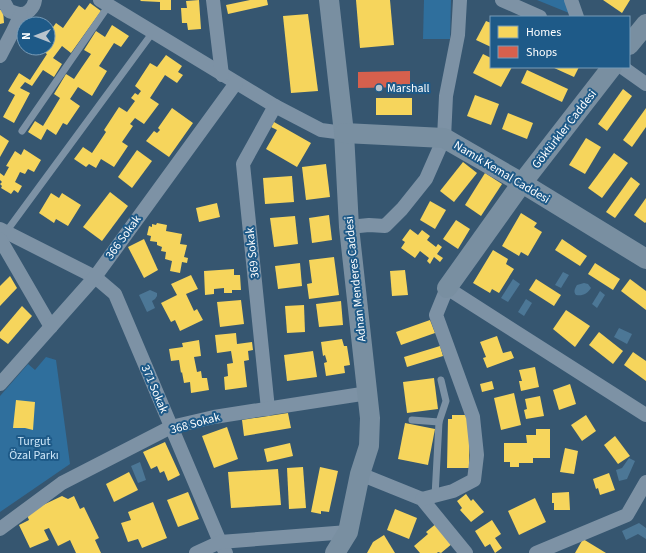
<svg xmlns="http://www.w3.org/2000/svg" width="646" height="553" viewBox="0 0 646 553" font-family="'Source Sans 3',sans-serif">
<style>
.green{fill:#2f6f9d}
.water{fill:#4c7796}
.homes{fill:#f6d55c}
.shops{fill:#d6604d}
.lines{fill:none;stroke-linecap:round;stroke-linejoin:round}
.lane{stroke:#7d92a5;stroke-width:7}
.street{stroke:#7d92a5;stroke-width:14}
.secondary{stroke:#798fa1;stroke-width:20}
.poi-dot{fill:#b9c4cd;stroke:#1e5a88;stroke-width:1.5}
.labels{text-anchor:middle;stroke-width:4;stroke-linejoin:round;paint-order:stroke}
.poi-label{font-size:12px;fill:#fff;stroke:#1e5a88;text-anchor:start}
.street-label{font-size:12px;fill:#fff;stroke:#1e5a88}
.park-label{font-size:12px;fill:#cde6f8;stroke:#1e5a88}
</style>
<rect width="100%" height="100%" fill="#365670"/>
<g class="green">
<polygon points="424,0 451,0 450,39 423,39"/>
<polygon points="537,0 565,0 569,13"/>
<polygon points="46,357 56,360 70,464 0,512 0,396 28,364 35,370"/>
</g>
<g class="water">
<polygon points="563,272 569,275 561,288 555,285"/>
<polygon points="513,279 520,284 508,302 501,298"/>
<path d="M584,283L588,284L591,288C587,294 583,296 576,295C573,292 575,288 577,285Z"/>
<polygon points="150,290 157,293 157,296 155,299 152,301 155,308 147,312 139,295"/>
<polygon points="600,291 605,295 597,308 592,304"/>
<polygon points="526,299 532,303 524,316 518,312"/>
<polygon points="619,328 632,334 627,344 614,337"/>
<polygon points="629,458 635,461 627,479 619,481 616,470 622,468"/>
<polygon points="140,462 146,480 138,483 131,466"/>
<polygon points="639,523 646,528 646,539 638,534 626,540 622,531"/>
</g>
<g class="homes">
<polygon points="141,0 171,0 171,10 160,10 160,2 140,1"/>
<polygon points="199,0 201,29 188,30 187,23 182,23 181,8 187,8 186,1"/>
<polygon points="250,0 267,0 268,5 228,14 226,5"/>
<polygon points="356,0 390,0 394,45 360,48"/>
<polygon points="603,0 630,0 622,13"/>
<polygon points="90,3 101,11 71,53 62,46 53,58 62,64 54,77 43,70 32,86 25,82 20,88 30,93 14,123 3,117 15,95 8,91 19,73 30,80 47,54 38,48 48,48 48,34 56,23 63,28 79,5 85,10"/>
<polygon points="0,10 3,10 4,23 0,24"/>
<polygon points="308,14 318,91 291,93 283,16"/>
<polygon points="486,21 491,23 491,47 476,40"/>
<polygon points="112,25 129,36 121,47 114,43 99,66 107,71 92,96 78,87 70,99 80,106 67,125 63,123 56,135 47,129 41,140 28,132 35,121 43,126 60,98 54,94 66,74 74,79 82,67 91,54 84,50 96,31 105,37"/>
<polygon points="483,54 491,58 491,67 512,67 501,87 473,73"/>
<polygon points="166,55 182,66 178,72 183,75 177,83 165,75 150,98 159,104 144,124 135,118 130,124 133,126 122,142 128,146 114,167 101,159 96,168 89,164 86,167 74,159 83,147 92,153 106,132 104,130 119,107 127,112 135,101 131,98 135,93 138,95 141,91 135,86 150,63 157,67"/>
<polygon points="552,67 579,67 574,77"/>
<polygon points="527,70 568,89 562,102 521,83"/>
<polygon points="623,89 632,96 607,131 598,124"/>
<polygon points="475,95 499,104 491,125 467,116"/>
<rect x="376" y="98" width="36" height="17"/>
<polygon points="172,108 193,123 169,157 146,141 154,131 157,133 160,130 158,128"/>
<polygon points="646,108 646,127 632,147 623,140"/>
<polygon points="508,113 533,123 527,139 502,129"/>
<polygon points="274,122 311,143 297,167 266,149 277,130 271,127"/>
<polygon points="0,135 9,141 0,157"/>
<polygon points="586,138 601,147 585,174 569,165"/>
<polygon points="24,149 41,160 34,172 28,169 25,174 20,172 15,182 22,186 18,193 14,190 11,194 1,188 2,186 0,184 2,182 0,180 0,173 4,176 9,167 6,166 15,151 21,155"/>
<polygon points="137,150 152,161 132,188 118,177"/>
<polygon points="614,153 628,163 602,198 588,188"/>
<polygon points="463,162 477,173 454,202 440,191"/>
<polygon points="326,164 330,197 306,200 302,167"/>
<polygon points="485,173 502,184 481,216 465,205"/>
<polygon points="292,176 294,202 265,204 263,178"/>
<polygon points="631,177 640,184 615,218 606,212"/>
<polygon points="110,192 128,206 102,241 83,227"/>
<polygon points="51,193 59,198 62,193 81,205 68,226 56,219 54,223 39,213"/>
<polygon points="646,198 646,222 645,223 634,215"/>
<polygon points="430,201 446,210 435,229 420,220"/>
<polygon points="217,203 220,217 199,222 196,208"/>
<polygon points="521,213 537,223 534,227 542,232 528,256 521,252 519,256 502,246"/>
<polygon points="329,215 332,240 312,243 309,218"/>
<polygon points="295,216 298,244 274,247 270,218"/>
<polygon points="456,220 470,229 458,249 443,239"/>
<polygon points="157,223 167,225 166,231 182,234 180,244 187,245 184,257 188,258 187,263 182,262 180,273 170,271 172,261 165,259 166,252 161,251 162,247 157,245 157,242 150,241 151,236 147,235 149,226 152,227 152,224 156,225"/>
<polygon points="410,229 418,235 422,230 430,236 427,240 436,247 438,244 442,247 437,254 443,258 440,262 434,257 430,264 427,261 429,258 420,251 415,258 401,248 405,242 402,240"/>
<polygon points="144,239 158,270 144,278 128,247"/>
<polygon points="562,239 587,256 580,266 555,250"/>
<polygon points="493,250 508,259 506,264 514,269 499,293 492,289 490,293 473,283"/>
<polygon points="334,257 339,295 309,299 307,284 312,283 309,260"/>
<polygon points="300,263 302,286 278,289 275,266"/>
<polygon points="595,263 620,279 613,290 588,274"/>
<polygon points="234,269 234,275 240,275 241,290 232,290 232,293 224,293 224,288 214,289 214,294 205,295 204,271"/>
<polygon points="405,270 408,295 392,296 390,271"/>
<polygon points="191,275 198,289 186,294 194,311 197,309 203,320 180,331 175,320 171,322 161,303 177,295 171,284"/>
<polygon points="10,276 17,288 0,306 0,286"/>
<polygon points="536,279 561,295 554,306 529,290"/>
<polygon points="630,279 646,291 646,310 621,291"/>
<polygon points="241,300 244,324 220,327 217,302"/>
<polygon points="341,301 343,325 319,327 316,304"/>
<polygon points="304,305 305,332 287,333 285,306"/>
<polygon points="22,306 32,316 8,344 0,338 0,332"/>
<polygon points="566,310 590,326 575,347 553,329"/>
<polygon points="430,320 435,333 401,345 396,332"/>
<polygon points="599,332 623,351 613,364 589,345"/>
<polygon points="236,333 237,344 252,342 253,350 248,351 249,360 244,361 247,387 225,390 224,377 228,376 227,364 233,363 231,351 217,353 215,335"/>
<polygon points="497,336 503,353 511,351 514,358 487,368 483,358 486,357 480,342"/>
<polygon points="342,339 344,346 347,346 350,365 344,366 345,373 326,376 324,363 327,362 325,355 323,356 321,342"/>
<polygon points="199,340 201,356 194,357 197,372 201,371 202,378 207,378 209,390 191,393 190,382 184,383 182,372 181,373 179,360 171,361 169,349 183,347 182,343"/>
<polygon points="440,346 443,356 407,367 404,357"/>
<polygon points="313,351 317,377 287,381 284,355"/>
<polygon points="633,352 646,361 646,381 624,365"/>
<polygon points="535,367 539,387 521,391 519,381 522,381 519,370"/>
<polygon points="434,378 438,409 407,413 403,382"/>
<polygon points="492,381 494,389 482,392 480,384"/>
<polygon points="570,384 576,404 559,410 553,390"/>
<polygon points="514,393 521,425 501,430 494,398"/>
<polygon points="540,396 544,416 526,419 524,410 527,409 525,399"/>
<polygon points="16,400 35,402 33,430 25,428 13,428"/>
<polygon points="288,413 291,428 244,436 242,420"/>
<polygon points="452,415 470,415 469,468 447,468 448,419 452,419"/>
<polygon points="586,415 596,431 582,441 571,425"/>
<polygon points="405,423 435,429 428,465 398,459"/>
<polygon points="227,427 238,459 214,468 202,436"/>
<polygon points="536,429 550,429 550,458 533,458 533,463 519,463 519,467 510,467 510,462 504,462 504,443 527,443 526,435 536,435"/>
<polygon points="615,436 630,456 618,464 604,445"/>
<polygon points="165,442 180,475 168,481 164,471 160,473 157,466 151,469 143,452"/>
<polygon points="290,443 293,456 267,462 264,449"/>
<polygon points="565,448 578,451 574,474 560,472"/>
<polygon points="303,467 306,508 289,509 287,468"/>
<polygon points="320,467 338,471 329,512 321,511 321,514 311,512"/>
<polygon points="278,469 281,505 231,508 228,472"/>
<polygon points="129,472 138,490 114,502 106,484"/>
<polygon points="609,473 615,490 600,495 598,488 596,489 593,479"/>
<polygon points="188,492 199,519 178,527 167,500"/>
<polygon points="569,492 570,510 554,510 554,503 552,503 552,493"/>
<polygon points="466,494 471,501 473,499 484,512 471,522 460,510 462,508 457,501"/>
<polygon points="62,496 68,499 74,496 80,509 84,507 99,538 95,540 101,553 76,553 70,540 58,546 49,528 44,530 49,540 30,548 19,525 29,520 26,513"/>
<polygon points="535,498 546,522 519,535 508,511"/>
<polygon points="153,502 167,538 142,548 138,539 128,542 121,523 131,520 128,512"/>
<polygon points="395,509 417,518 409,539 387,530"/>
<polygon points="492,520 501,534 495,538 502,548 495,553 490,544 485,547 475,531"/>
<polygon points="437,523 453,543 441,553 438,552 437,553 420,553 414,546 428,534 426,532"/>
<polygon points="384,535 395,553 367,553 373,542"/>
<polygon points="583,539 606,553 575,553"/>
</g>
<polygon class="shops" points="410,71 410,87 358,88 358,72"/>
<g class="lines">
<g class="lane">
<polyline points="22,131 109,5"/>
<polyline points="6,232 153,32"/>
<polyline points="412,420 439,422"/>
<polyline points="435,496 439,422 446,401 441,380"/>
</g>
<g class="street">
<path d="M3,0L9,11C12,12 16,13 19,14C27,15 34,8 35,0"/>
<polyline points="100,0 275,106 321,130 344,133"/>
<polyline points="213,0 222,75"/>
<polyline points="502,0 540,17"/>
<polyline points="571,0 577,17"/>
<polyline points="0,56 13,31 21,14"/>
<polyline points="622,67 646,84"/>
<polyline points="349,227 369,225 385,226 402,209 426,179 444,138 446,96 458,35 460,0"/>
<polyline points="0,229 95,277 115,294 220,542 226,553"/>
<polyline points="0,239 51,327"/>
<polyline points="0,384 95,277 236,83"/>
<polyline points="268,409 243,164 275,106"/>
<polyline points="360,474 422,499 466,553"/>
<polyline points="422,499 453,491 474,480 477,455 473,417 436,315 447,288 646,415"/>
<polyline points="0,529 62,483 171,427 214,417 368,393"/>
<polyline points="196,553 220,542 348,532"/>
<polyline points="536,553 627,515 646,482"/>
</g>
<g class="secondary">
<polyline points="329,0 344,133 349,227 370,418 369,446 360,474 348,532 335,553"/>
<polyline points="629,45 646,24"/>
<polyline points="344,133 444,138 522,183 646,259"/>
<polyline points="447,288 522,183 612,67"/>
</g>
</g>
<circle class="poi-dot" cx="379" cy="88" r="4"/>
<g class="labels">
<g class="poi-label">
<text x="387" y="92">Marshall</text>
</g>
<g class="street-label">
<text transform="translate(564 129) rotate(-52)" y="4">Göktürkler Caddesi</text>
<text transform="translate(502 172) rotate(31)" y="4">Namık Kemal Caddesi</text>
<text transform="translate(123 237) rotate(-54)" y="4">366 Sokak</text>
<text transform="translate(252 253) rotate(-96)" y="4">369 Sokak</text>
<text transform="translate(355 279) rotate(-96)" y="4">Adnan Menderes Caddesi</text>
<text transform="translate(155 389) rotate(67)" y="4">371 Sokak</text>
<text transform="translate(195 423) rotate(-15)" y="4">368 Sokak</text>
</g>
<g class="park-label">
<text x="34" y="445">Turgut<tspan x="34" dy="14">Özal Parkı</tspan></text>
</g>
</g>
<rect x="490" y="16" width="140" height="52" fill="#1e5a88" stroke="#789cb8"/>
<rect x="498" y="26" width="20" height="12" fill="#f6d55c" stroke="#789cb8"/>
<text x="526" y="36" font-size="12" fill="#ffffff">Homes</text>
<rect x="498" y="46" width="20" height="12" fill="#d6604d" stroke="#789cb8"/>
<text x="526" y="56" font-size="12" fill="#ffffff">Shops</text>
<g transform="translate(36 36) rotate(270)"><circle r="19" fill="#1e5a88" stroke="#789cb8"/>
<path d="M0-3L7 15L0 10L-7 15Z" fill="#b9c4cd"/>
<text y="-6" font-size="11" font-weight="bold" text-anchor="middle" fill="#ffffff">N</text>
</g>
</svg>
